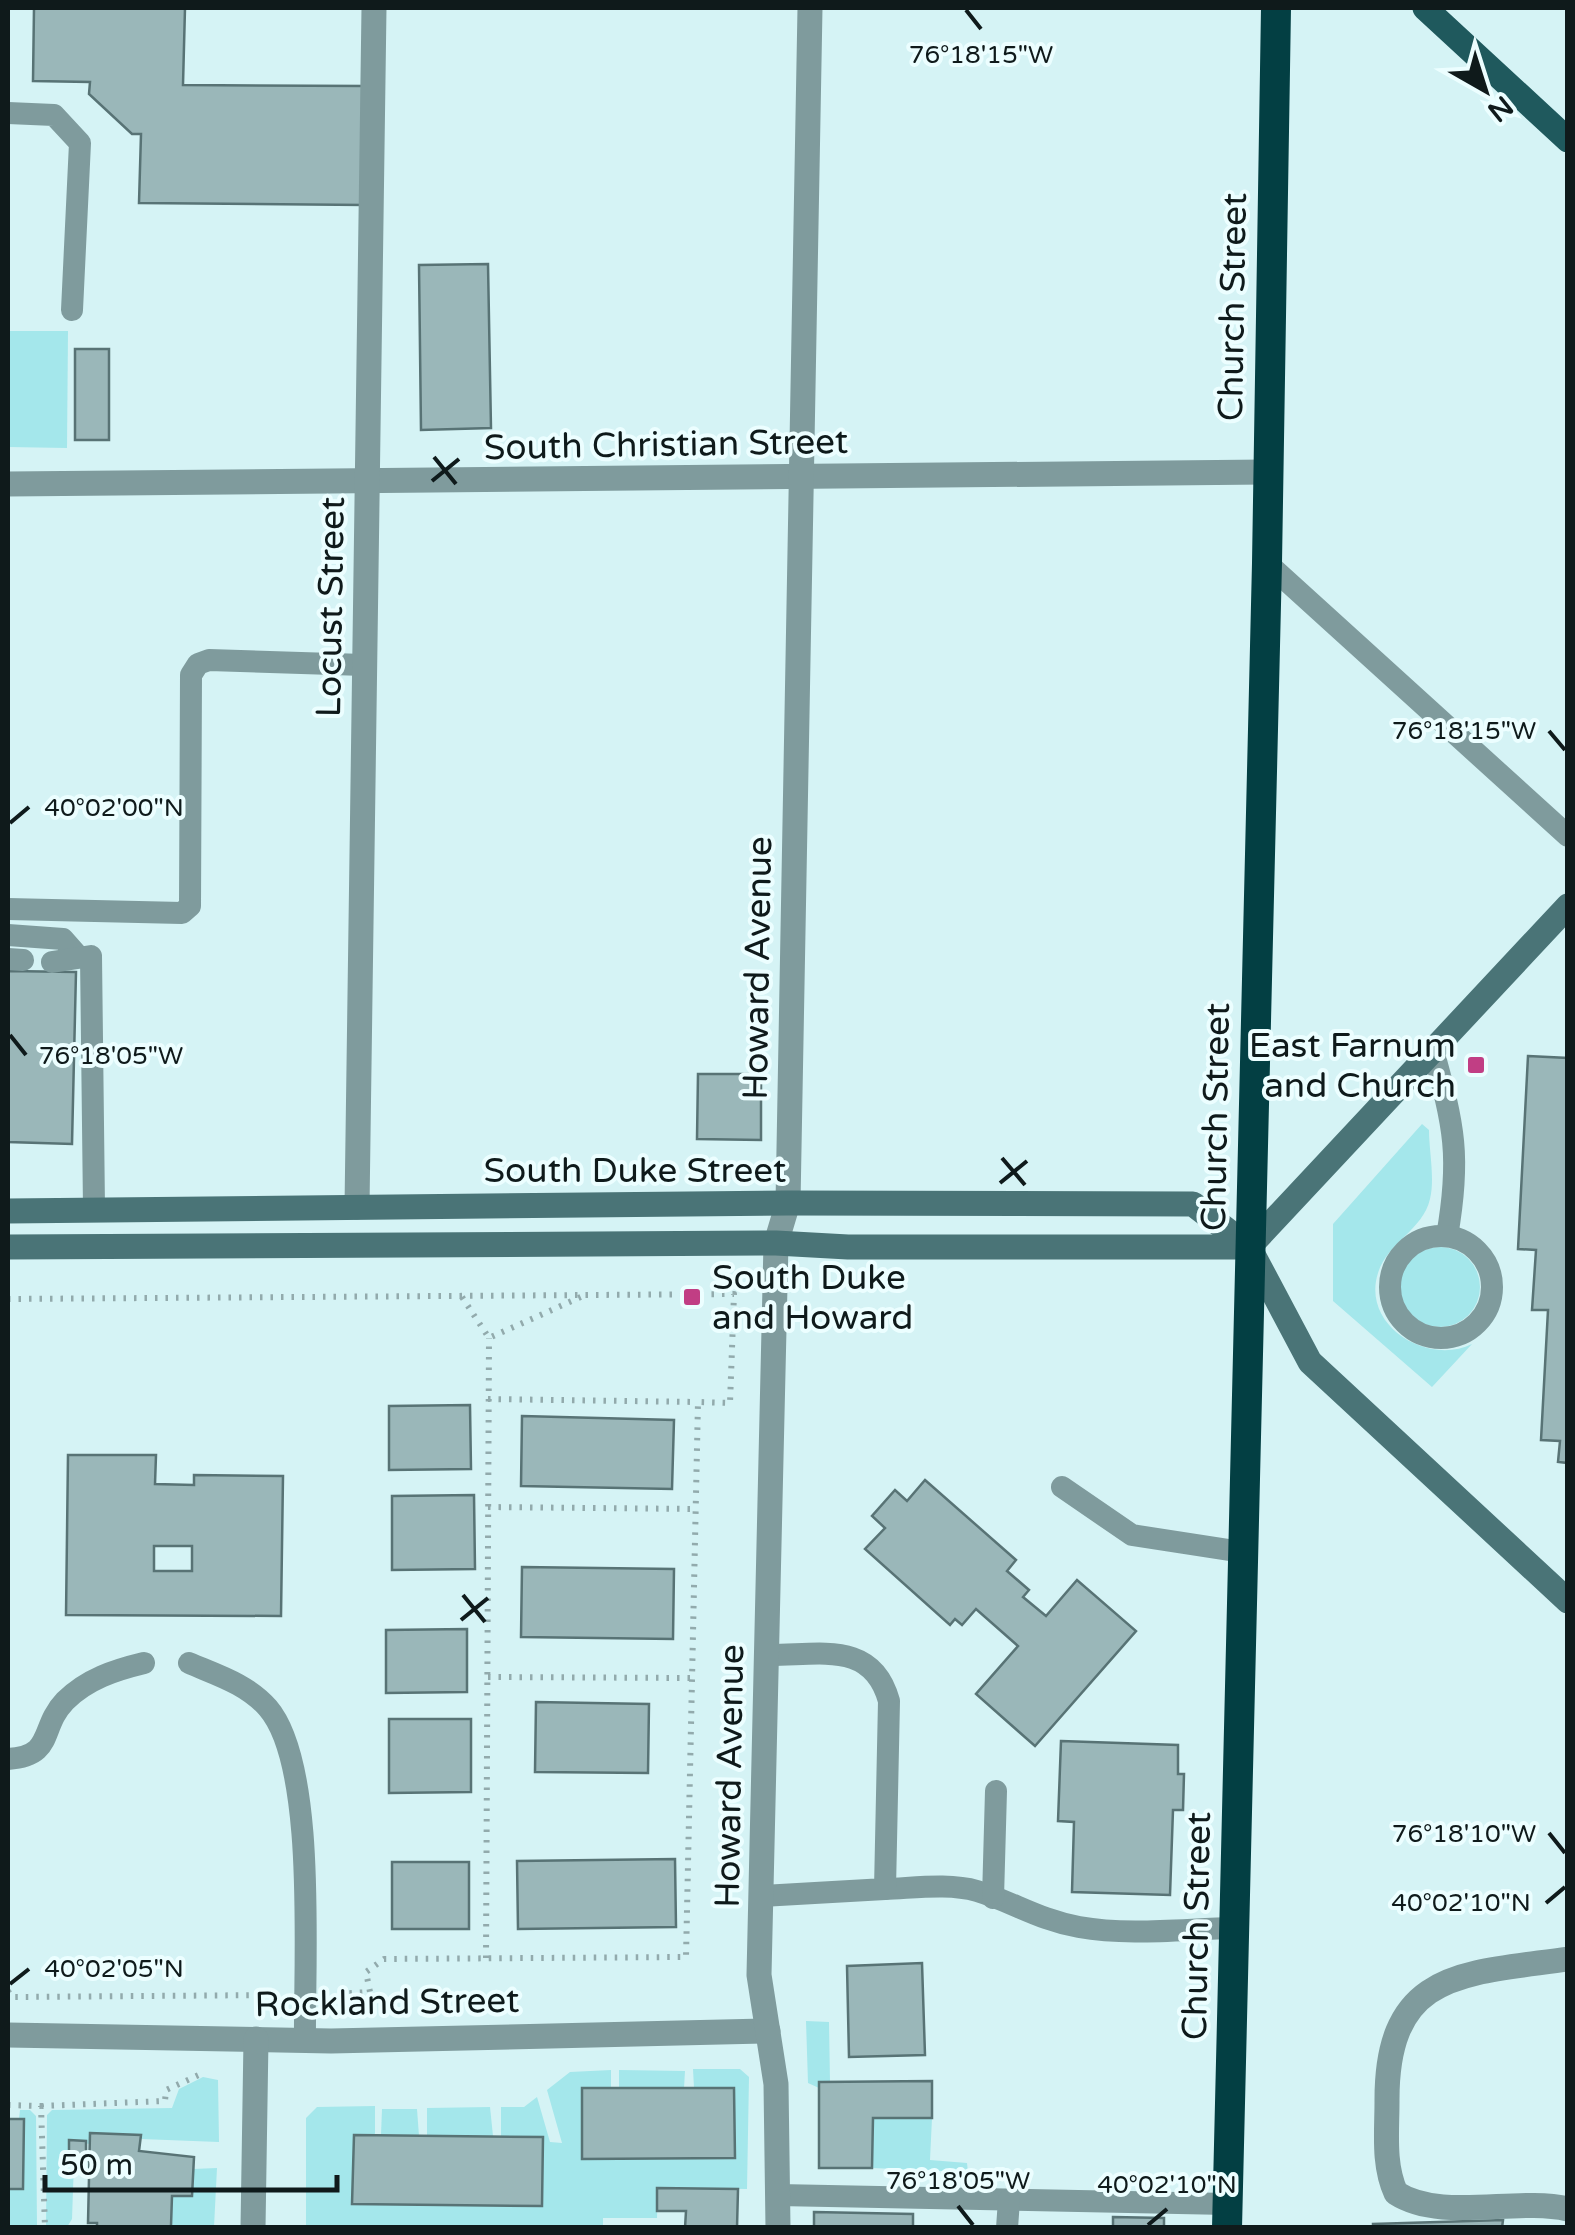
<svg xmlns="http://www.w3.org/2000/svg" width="1575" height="2235" viewBox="0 0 1575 2235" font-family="'Varela Round',sans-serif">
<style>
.green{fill:#a4e7eb}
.building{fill:#9ab7b9;stroke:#587375;stroke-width:2.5;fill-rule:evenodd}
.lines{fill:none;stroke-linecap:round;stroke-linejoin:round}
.path{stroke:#92aaac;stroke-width:6;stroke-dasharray:2.5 8;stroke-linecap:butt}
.lane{stroke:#7f9b9d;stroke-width:22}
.street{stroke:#7f9b9d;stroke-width:25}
.secondary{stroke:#4a7477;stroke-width:25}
.primary{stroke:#1f595d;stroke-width:25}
.highway{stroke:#033f43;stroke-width:30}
.ticks{fill:none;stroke:#0f1a1b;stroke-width:4}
.poi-dot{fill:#c13e84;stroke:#ecfeff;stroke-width:4}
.labels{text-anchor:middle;stroke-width:8;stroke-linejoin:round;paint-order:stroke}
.street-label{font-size:35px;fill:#0f1a1b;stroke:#ecfeff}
.poi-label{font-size:35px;fill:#0f1a1b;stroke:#ecfeff;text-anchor:end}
.ticks-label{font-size:25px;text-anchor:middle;fill:#0f1a1b;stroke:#ecfeff;stroke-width:8;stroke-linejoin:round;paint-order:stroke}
</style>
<rect width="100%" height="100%" fill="#d5f3f5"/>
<g class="green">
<polygon points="8,331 68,331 67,448 8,447"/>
<path d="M1422,1124L1429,1130C1429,1151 1435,1178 1430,1199C1423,1230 1387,1243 1378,1273C1361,1326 1428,1366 1472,1344L1432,1387L1333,1301V1224Z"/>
<circle cx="1440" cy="1287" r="40"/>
<polygon points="806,2021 829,2022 830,2082 820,2082 819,2088 808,2083"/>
<polygon points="693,2069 740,2069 749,2077 747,2189 658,2188 657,2218 603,2218 603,2227 306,2227 306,2118 317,2107 375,2106 375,2135 354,2136 353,2204 542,2206 543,2137 501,2137 501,2107 524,2107 537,2097 550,2142 562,2143 547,2090 570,2072 611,2070 611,2088 582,2089 582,2159 734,2158 734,2088 694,2088"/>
<polygon points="619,2070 685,2071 684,2088 619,2088"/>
<polygon points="203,2077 218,2080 219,2142 141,2139 140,2135 91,2133 90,2144 69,2141 69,2160 74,2161 72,2219 67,2227 46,2228 47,2115 52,2110 172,2108 179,2089"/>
<polygon points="490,2107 493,2136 427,2136 427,2108"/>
<polygon points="382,2109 417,2109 419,2136 381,2135"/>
<polygon points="20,2110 30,2110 36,2116 37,2227 8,2227 8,2189 23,2189 24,2120 19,2119"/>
<polygon points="873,2118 932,2118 930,2160 967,2163 968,2172 872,2168"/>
<polygon points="217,2168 214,2227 171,2226 172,2196 192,2196 193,2169"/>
</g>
<g class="building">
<polygon points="34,8 185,8 183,85 366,86 364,205 139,203 141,134 132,134 89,94 90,82 33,81"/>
<polygon points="488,264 491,428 421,430 419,265"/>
<rect x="75" y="349" width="34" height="91"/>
<polygon points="8,971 76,972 72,1144 8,1142"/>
<polygon points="1528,1056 1568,1058 1568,1463 1558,1462 1560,1441 1541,1440 1548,1310 1532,1310 1536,1250 1518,1249"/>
<polygon points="698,1074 761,1074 761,1140 697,1139"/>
<polygon points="470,1405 471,1469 389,1470 389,1406"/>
<polygon points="522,1416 674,1420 672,1489 521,1486"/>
<path d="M68,1455H156L155,1484L194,1485V1475L283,1476L281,1616L66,1615ZM154,1546H192V1571H154Z"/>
<polygon points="925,1480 1016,1560 1007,1571 1029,1590 1023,1597 1046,1616 1077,1580 1136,1631 1035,1746 976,1694 1018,1646 976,1609 962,1625 955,1619 950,1625 865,1549 885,1528 872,1516 895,1490 907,1501"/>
<polygon points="474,1495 475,1569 392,1570 392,1496"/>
<polygon points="522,1567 674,1569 673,1639 521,1637"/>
<polygon points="467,1629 467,1692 386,1693 386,1630"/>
<polygon points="536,1702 649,1704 648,1773 535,1772"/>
<polygon points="389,1719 471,1719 471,1792 389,1793"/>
<polygon points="1061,1741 1178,1745 1178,1774 1184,1774 1183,1810 1173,1810 1170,1895 1072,1892 1074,1822 1058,1821"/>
<polygon points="675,1859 676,1927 518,1929 517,1861"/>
<rect x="392" y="1862" width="77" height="67"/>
<polygon points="922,1963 925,2055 849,2057 847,1966"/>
<polygon points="932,2081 932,2118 873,2118 872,2168 819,2168 819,2082"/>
<polygon points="582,2088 734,2088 735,2158 582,2159"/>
<polygon points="8,2119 24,2119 23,2189 8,2189"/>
<polygon points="90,2133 141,2135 139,2151 194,2157 192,2196 172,2196 171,2226 97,2228 97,2223 88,2223"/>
<polygon points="354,2135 543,2137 542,2206 352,2204"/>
<polygon points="69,2140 86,2141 86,2161 69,2161"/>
<polygon points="657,2188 738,2189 737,2228 685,2228 686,2211 657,2211"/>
<polygon points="814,2212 913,2214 913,2228 814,2228"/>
<polygon points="1113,2217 1164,2218 1164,2228 1113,2228"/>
<polygon points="1503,2220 1502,2228 1373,2228 1373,2224"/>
</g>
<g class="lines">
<g class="path">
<polyline points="462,1297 489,1338 583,1296"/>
<polyline points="8,1299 734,1294 730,1403 698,1402 686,1957 384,1959 366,1972 370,1992 334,1994"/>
<polyline points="488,1399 697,1402"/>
<polyline points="488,1507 695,1509"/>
<polyline points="488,1677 691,1678"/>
<polyline points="486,1958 489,1338"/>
<polyline points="8,1991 12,1997 277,1995"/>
<polyline points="8,2105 41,2106 45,2228"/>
<polyline points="41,2106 165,2101 166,2090 203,2073"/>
</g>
<g class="lane">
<polyline points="8,113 54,115 80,143 72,310"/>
<polyline points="1267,563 1568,836"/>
<polyline points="8,909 182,913 190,906 191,675 198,664 209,660 364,665"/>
<polyline points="8,935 63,939 78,956"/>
<polyline points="8,959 23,960"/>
<polyline points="52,962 91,956 94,1208"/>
<path d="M1433,1050C1454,1126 1461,1157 1447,1236"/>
<circle cx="1441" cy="1287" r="51"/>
<polyline points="1062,1487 1132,1535 1242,1552"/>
<path d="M189,1663C217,1675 247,1684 268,1708C317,1765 304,1962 305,2040"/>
<path d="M8,1759C55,1756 39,1728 65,1701C87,1679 115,1670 144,1663"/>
<path d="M885,1889C915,1888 949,1883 977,1891C1013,1902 1039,1920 1079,1927C1129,1936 1183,1929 1234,1928"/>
<path d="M761,1896L885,1889L889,1701C872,1639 818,1656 766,1655"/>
<polyline points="993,1898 996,1791"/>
<polyline points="778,2195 1228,2204"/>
<polyline points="1007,2228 1009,2200"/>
</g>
<g class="street">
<polyline points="8,484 1266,472"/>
<polyline points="357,1207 374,8"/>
<path d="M1568,1959C1463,1974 1386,1970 1387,2102C1387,2132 1383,2165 1396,2193C1441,2222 1516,2197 1568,2209"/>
<polyline points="8,2035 331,2041 768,2031"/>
<polyline points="253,2228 256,2039"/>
<polyline points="778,2228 776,2084 759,1975 776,1243 788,1203 810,8"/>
</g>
<g class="secondary">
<polyline points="8,1211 788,1203 1193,1204 1249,1247 1310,1362 1568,1601"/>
<polyline points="8,1247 776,1243 848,1247 1249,1247"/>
<polyline points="1249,1247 1568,906"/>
</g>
<polyline class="primary" points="1425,8 1568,140"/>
<polyline class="highway" points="1227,2228 1267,563 1276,8"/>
</g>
<path class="ticks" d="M966,10L981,29M434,457L456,484M432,481L459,459M1549,731L1565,750M10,823L29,807M10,1035L26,1055M1002,1158L1025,1185M1000,1183L1027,1161M463,1595L485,1622M461,1620L488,1598M1549,1833L1565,1853M1546,1903L1565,1887M10,1984L29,1969M958,2206L973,2225M1148,2225L1167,2209"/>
<g class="poi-dot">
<rect x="1466" y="1055" width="20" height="20" rx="5"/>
<rect x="682" y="1287" width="20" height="20" rx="5"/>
</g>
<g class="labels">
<g class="street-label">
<text transform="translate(1232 307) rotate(-89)" y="12">Church Street</text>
<text transform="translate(666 444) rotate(-1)" y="12">South Christian Street</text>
<text transform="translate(330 607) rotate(-89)" y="12">Locust Street</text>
<text transform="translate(757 968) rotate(-89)" y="12">Howard Avenue</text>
<text transform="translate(1215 1117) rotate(-89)" y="12">Church Street</text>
<text x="635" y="1182">South Duke Street</text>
<text transform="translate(729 1776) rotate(-89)" y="12">Howard Avenue</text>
<text transform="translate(1196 1926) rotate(-89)" y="12">Church Street</text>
<text transform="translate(387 2002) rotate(-1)" y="12">Rockland Street</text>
</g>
<g class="poi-label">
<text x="1456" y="1057">East Farnum<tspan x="1456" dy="40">and Church</tspan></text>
<text x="712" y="1289" text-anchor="start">South Duke<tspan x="712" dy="40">and Howard</tspan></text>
</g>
</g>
<g class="ticks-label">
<text x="981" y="63">76°18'15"W</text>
<text x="1464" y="739">76°18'15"W</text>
<text x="114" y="816">40°02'00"N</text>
<text x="111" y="1064">76°18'05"W</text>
<text x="1464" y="1842">76°18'10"W</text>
<text x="1461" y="1911">40°02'10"N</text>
<text x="114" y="1977">40°02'05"N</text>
<text x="958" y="2189">76°18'05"W</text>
<text x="1167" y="2193">40°02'10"N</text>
</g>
<rect width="1575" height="2235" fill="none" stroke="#0f1a1b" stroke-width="20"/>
<g transform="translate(1485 90) rotate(141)" stroke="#ecfeff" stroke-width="8" paint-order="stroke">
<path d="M0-8L18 38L0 25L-18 38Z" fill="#0f1a1b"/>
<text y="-15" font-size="28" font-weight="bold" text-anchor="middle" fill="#0f1a1b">N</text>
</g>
<path d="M45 2175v15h292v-15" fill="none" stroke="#0f1a1b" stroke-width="5"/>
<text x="60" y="2175" font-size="30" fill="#0f1a1b" stroke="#ecfeff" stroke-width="8" paint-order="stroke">50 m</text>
</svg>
